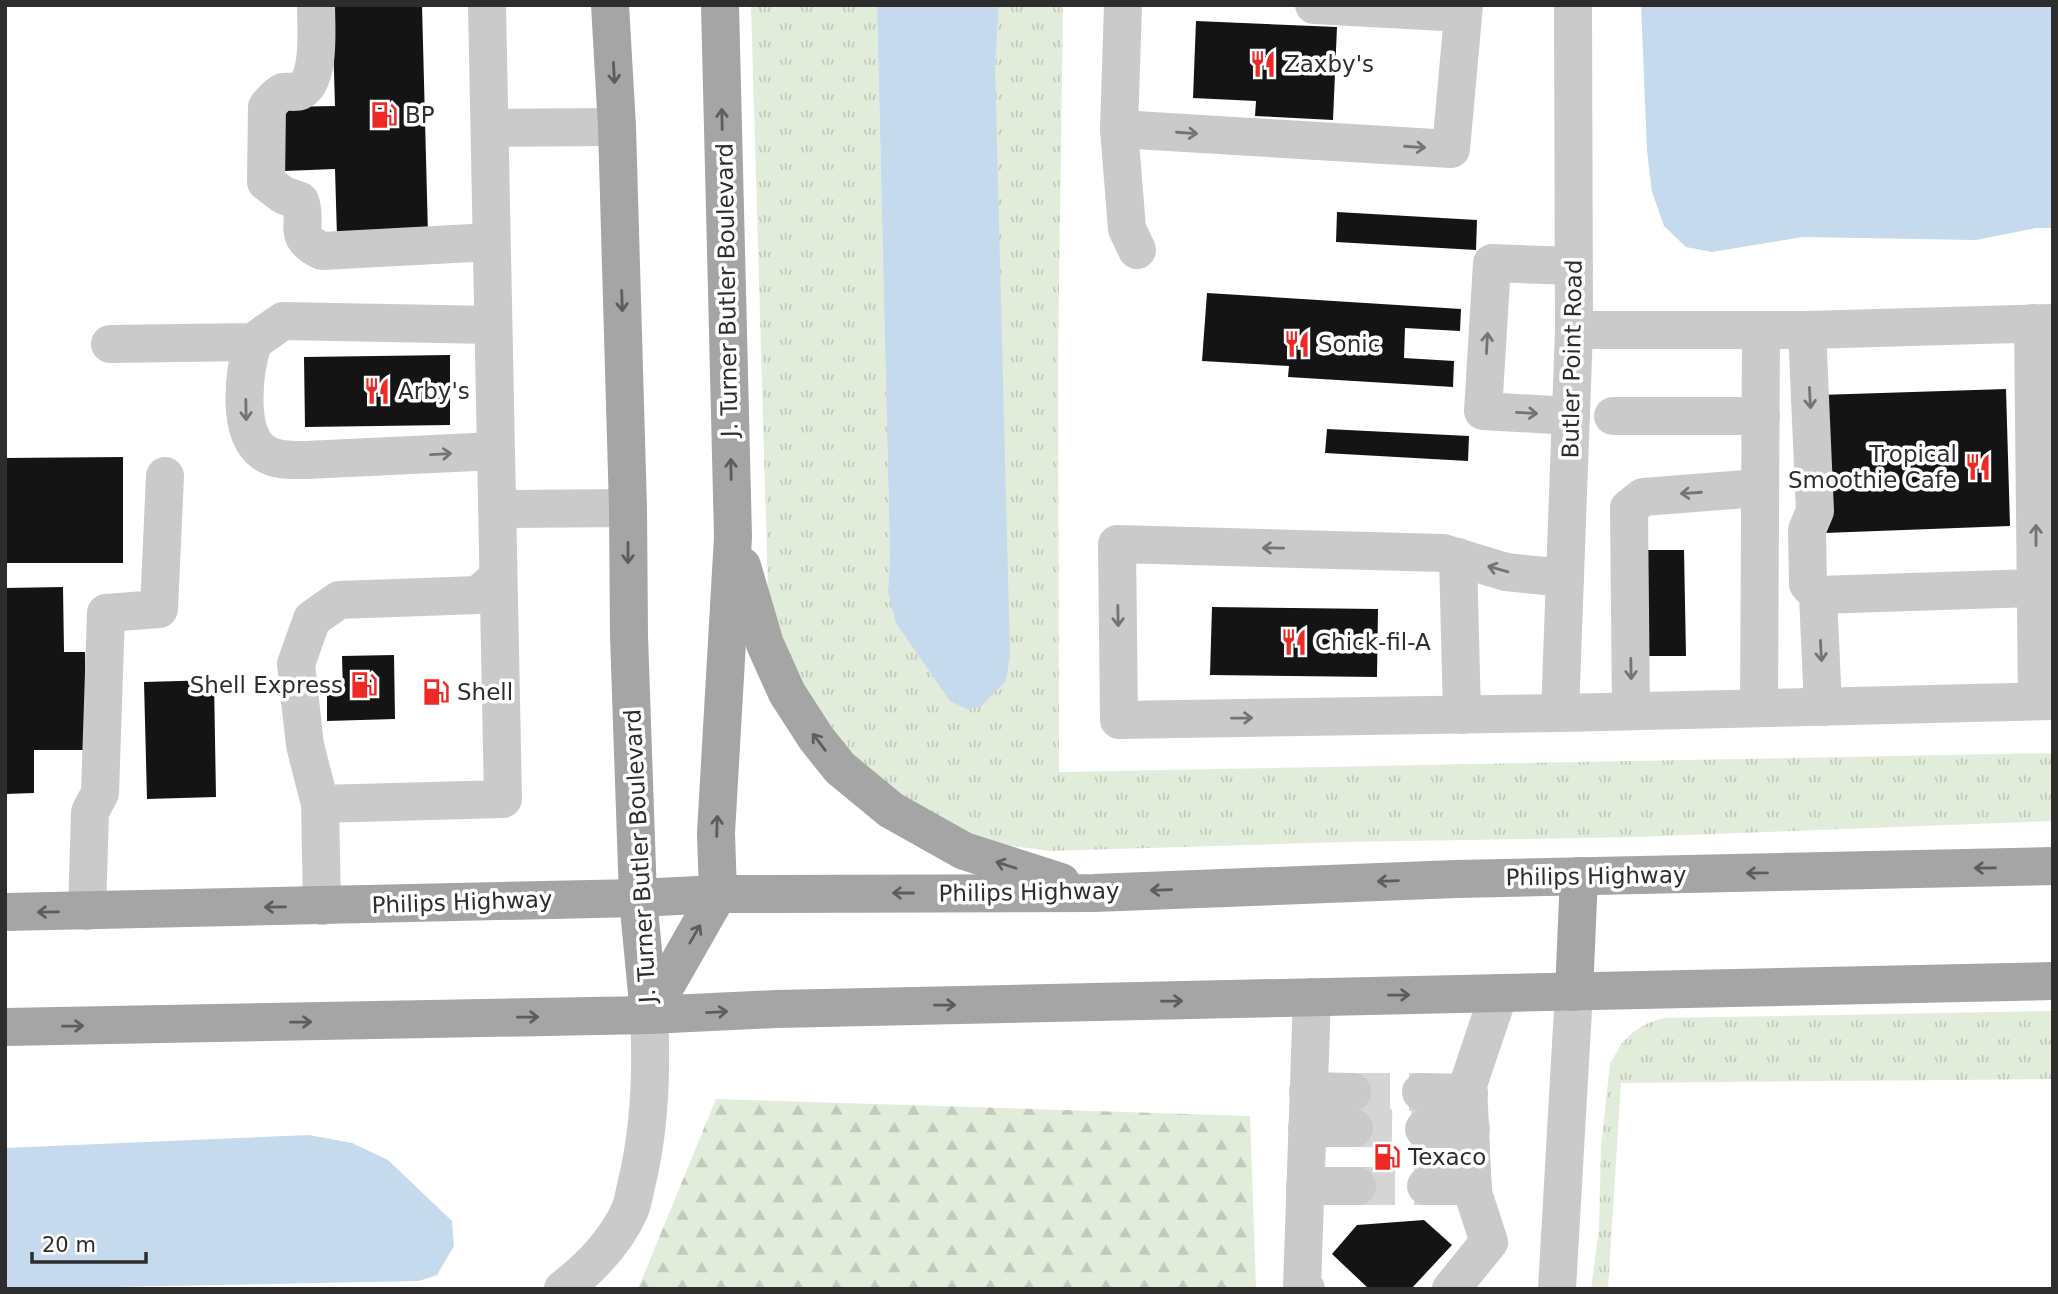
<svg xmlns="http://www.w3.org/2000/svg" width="2058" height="1294" viewBox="0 0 2058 1294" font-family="'DejaVu Sans',sans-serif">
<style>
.grass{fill:url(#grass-tufts)}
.forest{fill:url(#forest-firs)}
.water{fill:#c5daed}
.building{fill:#141414}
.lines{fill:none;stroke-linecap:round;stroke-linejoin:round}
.minor-tunnel{stroke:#d5d5d5;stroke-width:38;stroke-dasharray:38 19;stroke-linecap:butt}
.minor{stroke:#cacaca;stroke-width:38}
.major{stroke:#a5a5a5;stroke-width:38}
.oneway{stroke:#5d5d5d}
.oneway2{stroke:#747474}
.labels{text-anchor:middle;stroke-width:7;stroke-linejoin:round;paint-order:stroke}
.poi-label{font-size:23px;fill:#2d2d2d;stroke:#fff;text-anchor:start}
.street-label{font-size:23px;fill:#2d2d2d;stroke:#fff}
</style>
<defs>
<pattern id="grass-tufts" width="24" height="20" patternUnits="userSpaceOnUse" patternTransform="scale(1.75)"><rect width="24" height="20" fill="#e2ecda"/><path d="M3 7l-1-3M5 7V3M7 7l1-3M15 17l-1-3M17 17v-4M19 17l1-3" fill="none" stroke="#c2cbbb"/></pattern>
<pattern id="forest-firs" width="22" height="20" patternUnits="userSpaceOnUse" patternTransform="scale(1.75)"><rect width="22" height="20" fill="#e2ecda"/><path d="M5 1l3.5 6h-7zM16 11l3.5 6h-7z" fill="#c2cbbb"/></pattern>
</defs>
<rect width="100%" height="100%" fill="#fff"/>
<g class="grass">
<polygon points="751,5 877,5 890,559 888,591 995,68 999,5 1063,5 1058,355 1059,772 2053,753 2053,821 1637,837 1345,842 1050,851 1021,847 995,843 943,825 860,769 796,680 768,590"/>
<polygon points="2053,1011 2053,1079 1621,1083 1608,1289 1591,1289 1599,1229 1601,1146 1610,1064 1622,1043 1633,1032 1648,1023 1663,1018"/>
</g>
<polygon class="forest" points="716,1099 1250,1116 1256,1289 638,1289"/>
<g class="water">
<polygon points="877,5 999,5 995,68 1010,655 1006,681 980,707 967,709 950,701 896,623 888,591 890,559"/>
<polygon points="1641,5 2053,5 2053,228 2036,228 1976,240 1803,237 1712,252 1686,247 1664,226 1652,192 1647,151"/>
<polygon points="309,1135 352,1143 388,1160 452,1221 454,1246 437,1275 419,1281 5,1289 5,1148"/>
</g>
<g class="building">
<polygon points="332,5 422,5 428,235 337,237 335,169 284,171 283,107 335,106"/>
<polygon points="1196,21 1337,27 1333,120 1255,116 1256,101 1193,98"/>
<polygon points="1337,212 1477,220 1476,250 1336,242"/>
<polygon points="1207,293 1461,309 1460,331 1405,328 1404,358 1454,361 1453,387 1288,377 1289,366 1202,361"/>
<polygon points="450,355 450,425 305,427 304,357"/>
<polygon points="2006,389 2010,526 1824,533 1819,395"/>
<polygon points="1327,429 1469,436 1468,461 1325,453"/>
<polygon points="123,457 123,563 5,563 5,458"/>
<polygon points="1645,550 1684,550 1686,656 1646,656"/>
<polygon points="63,587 64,652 85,652 87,750 34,750 34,793 5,794 5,588"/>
<polygon points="1212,607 1378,609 1377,677 1210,675"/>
<polygon points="394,655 395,719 327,721 327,693 343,692 342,656"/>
<polygon points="214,680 216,797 147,799 144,682"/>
<polygon points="1424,1220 1452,1245 1411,1289 1369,1289 1332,1254 1357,1225"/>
</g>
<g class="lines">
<g class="minor-tunnel">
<polyline points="1352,1092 1421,1092"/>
<polyline points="1354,1128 1424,1129"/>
<polyline points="1357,1186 1426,1186"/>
</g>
<g class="minor">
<path d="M316,5C316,26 321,81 300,91C295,93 289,91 283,92C276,95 271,102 267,107L266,182L283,195L300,201C309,225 290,236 322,251L491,242"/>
<polyline points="1123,5 1119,129 1127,229 1137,250"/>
<polyline points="1314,5 1463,13"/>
<polyline points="490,128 617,127"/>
<polyline points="1119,129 1451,149 1464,5"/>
<polyline points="2033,323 2037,701"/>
<polyline points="1574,330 1807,330 2053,323"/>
<polyline points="1807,330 1815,511 1807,530 1808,584 1818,595 1823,707"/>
<path d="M253,342C244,371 236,432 263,452C275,461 292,460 306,460L496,451"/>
<polyline points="110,344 253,342 283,321 493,325"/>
<polyline points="1571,416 1483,411 1492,263 1574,266"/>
<polyline points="1613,416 1761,416"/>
<polyline points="497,509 628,508"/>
<polyline points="1458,557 1462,715"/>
<polyline points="1565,578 1506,572 1443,553 1117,544 1119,720 1560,713 2053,701"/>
<polyline points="1818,595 2036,588"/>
<polyline points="1759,708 1761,331"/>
<polyline points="1631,711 1629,508 1643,497 1759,488"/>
<polyline points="1560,713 1574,330 1573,5"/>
<polyline points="320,804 305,745 296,664 312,619 339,600 478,595 498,577"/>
<polyline points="322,906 320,804 503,799 487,5"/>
<polyline points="87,911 90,812 100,793 106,613 159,609 165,476"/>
<polyline points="1308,1091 1352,1092"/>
<polyline points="1421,1092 1469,1093"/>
<polyline points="1307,1128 1354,1128"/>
<polyline points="1424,1129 1471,1129"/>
<polyline points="1305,1186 1357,1186"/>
<polyline points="1426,1186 1473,1186"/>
<path d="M563,1289C589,1269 615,1242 629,1212C633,1204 634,1194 636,1186C650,1130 652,1072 649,1015"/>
<polyline points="1306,1289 1302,1287 1312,997"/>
<polyline points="1451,1289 1489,1242 1473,1193 1468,1085 1499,993"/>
<polyline points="1557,1289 1574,992"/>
</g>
<g class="major">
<polyline points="610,5 617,127 628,508 629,636 638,898 649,1015"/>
<polyline points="742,566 765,644 787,693 816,738 840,768 891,810 964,851 1061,882"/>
<polyline points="5,912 638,898 718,894 1094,893 1456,879 2053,866"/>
<polyline points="1574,992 1579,876"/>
<polyline points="649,1015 718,894 716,833 733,537 720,5"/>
<polyline points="5,1027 649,1015 776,1009 2053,981"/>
</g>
</g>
<defs><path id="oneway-shaft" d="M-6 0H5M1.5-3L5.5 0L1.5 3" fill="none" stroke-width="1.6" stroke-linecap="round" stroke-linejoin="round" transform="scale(1.75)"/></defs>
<g class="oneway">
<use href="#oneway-shaft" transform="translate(614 73) rotate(87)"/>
<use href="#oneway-shaft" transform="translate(722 119) rotate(-91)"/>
<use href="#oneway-shaft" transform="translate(622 301) rotate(88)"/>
<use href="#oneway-shaft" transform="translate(731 469) rotate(-91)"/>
<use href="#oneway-shaft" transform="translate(628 553) rotate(90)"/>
<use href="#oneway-shaft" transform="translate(819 742) rotate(-127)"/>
<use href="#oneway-shaft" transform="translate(717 826) rotate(-88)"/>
<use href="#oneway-shaft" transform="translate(1006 865) rotate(-162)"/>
<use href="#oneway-shaft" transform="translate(1985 868) rotate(179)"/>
<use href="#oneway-shaft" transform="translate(1757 873) rotate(179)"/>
<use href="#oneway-shaft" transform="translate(1388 881) rotate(178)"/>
<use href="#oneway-shaft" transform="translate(1161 890) rotate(178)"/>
<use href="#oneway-shaft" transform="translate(903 893) rotate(180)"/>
<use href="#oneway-shaft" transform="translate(275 907) rotate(179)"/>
<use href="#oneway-shaft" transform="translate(48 912) rotate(179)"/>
<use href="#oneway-shaft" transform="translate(695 934) rotate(-60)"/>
<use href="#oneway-shaft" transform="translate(1399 995) rotate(-1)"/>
<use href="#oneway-shaft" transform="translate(1172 1001) rotate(-1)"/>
<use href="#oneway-shaft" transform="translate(945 1005) rotate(-1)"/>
<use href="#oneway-shaft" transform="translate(717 1012) rotate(-3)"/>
<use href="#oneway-shaft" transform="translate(528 1017) rotate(-1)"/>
<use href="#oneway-shaft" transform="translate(301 1022) rotate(-1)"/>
<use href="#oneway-shaft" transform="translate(73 1026) rotate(-1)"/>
</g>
<g class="oneway2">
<use href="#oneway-shaft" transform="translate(1187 133) rotate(4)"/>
<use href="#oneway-shaft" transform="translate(1415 147) rotate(4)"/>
<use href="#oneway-shaft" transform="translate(1487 343) rotate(-87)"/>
<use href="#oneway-shaft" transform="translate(1810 398) rotate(87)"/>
<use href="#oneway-shaft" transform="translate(246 410) rotate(89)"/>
<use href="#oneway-shaft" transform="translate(1527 413) rotate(3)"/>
<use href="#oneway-shaft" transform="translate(441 454) rotate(-3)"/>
<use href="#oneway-shaft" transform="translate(1691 493) rotate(176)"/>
<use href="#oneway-shaft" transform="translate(2036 535) rotate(-90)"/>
<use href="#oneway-shaft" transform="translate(1273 548) rotate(-179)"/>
<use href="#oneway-shaft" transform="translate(1498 569) rotate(-164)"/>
<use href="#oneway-shaft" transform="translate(1118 616) rotate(89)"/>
<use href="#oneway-shaft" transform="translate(1821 651) rotate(87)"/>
<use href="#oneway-shaft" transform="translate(1631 669) rotate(89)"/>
<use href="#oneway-shaft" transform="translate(1242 718) rotate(-1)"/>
</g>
<defs>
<symbol id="restaurant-bare" viewBox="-9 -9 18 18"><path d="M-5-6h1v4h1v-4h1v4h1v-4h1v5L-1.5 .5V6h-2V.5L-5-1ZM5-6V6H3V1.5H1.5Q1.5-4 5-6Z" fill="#ee2926" stroke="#fff" stroke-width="2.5" paint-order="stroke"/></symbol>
<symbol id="fuel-bare" viewBox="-9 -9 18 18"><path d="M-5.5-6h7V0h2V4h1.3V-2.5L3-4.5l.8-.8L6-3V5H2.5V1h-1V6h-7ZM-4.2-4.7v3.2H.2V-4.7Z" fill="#ee2926" stroke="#fff" stroke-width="2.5" paint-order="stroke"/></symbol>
</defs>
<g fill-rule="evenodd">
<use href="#restaurant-bare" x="1244" y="45" width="38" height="38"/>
<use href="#fuel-bare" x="365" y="96" width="38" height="38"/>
<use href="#restaurant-bare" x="1278" y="325" width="38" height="38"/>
<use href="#restaurant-bare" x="358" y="372" width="38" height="38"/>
<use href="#restaurant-bare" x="1959" y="448" width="38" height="38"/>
<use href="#restaurant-bare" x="1275" y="623" width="38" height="38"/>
<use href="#fuel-bare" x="345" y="666" width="38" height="38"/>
<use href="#fuel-bare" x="417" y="673" width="38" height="38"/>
<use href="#fuel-bare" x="1368" y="1138" width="38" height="38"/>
</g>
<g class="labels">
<g class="poi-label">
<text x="1284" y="72">Zaxby's</text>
<text x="405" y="123">BP</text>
<text x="1318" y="352">Sonic</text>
<text x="398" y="399">Arby's</text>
<text x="1957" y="462" text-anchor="end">Tropical<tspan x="1957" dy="26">Smoothie Cafe</tspan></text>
<text x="1315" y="650">Chick-fil-A</text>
<text x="343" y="693" text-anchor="end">Shell Express</text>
<text x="457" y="700">Shell</text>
<text x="1408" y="1165">Texaco</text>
</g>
<g class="street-label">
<text transform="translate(727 290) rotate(-91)" y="8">J. Turner Butler Boulevard</text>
<text transform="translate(1572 359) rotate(-89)" y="8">Butler Point Road</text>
<text transform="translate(640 856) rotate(-93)" y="8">J. Turner Butler Boulevard</text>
<text transform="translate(1596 876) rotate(-1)" y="8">Philips Highway</text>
<text transform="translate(1029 892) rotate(-1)" y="8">Philips Highway</text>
<text transform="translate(462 902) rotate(-2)" y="8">Philips Highway</text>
</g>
</g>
<rect width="2058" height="1294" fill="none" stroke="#2d2d2d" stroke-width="14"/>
<path d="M32 1252v10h114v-10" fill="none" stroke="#2d2d2d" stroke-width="3.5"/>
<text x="42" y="1252" font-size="21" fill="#2d2d2d" stroke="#ffffff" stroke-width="5" paint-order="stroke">20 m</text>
</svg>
